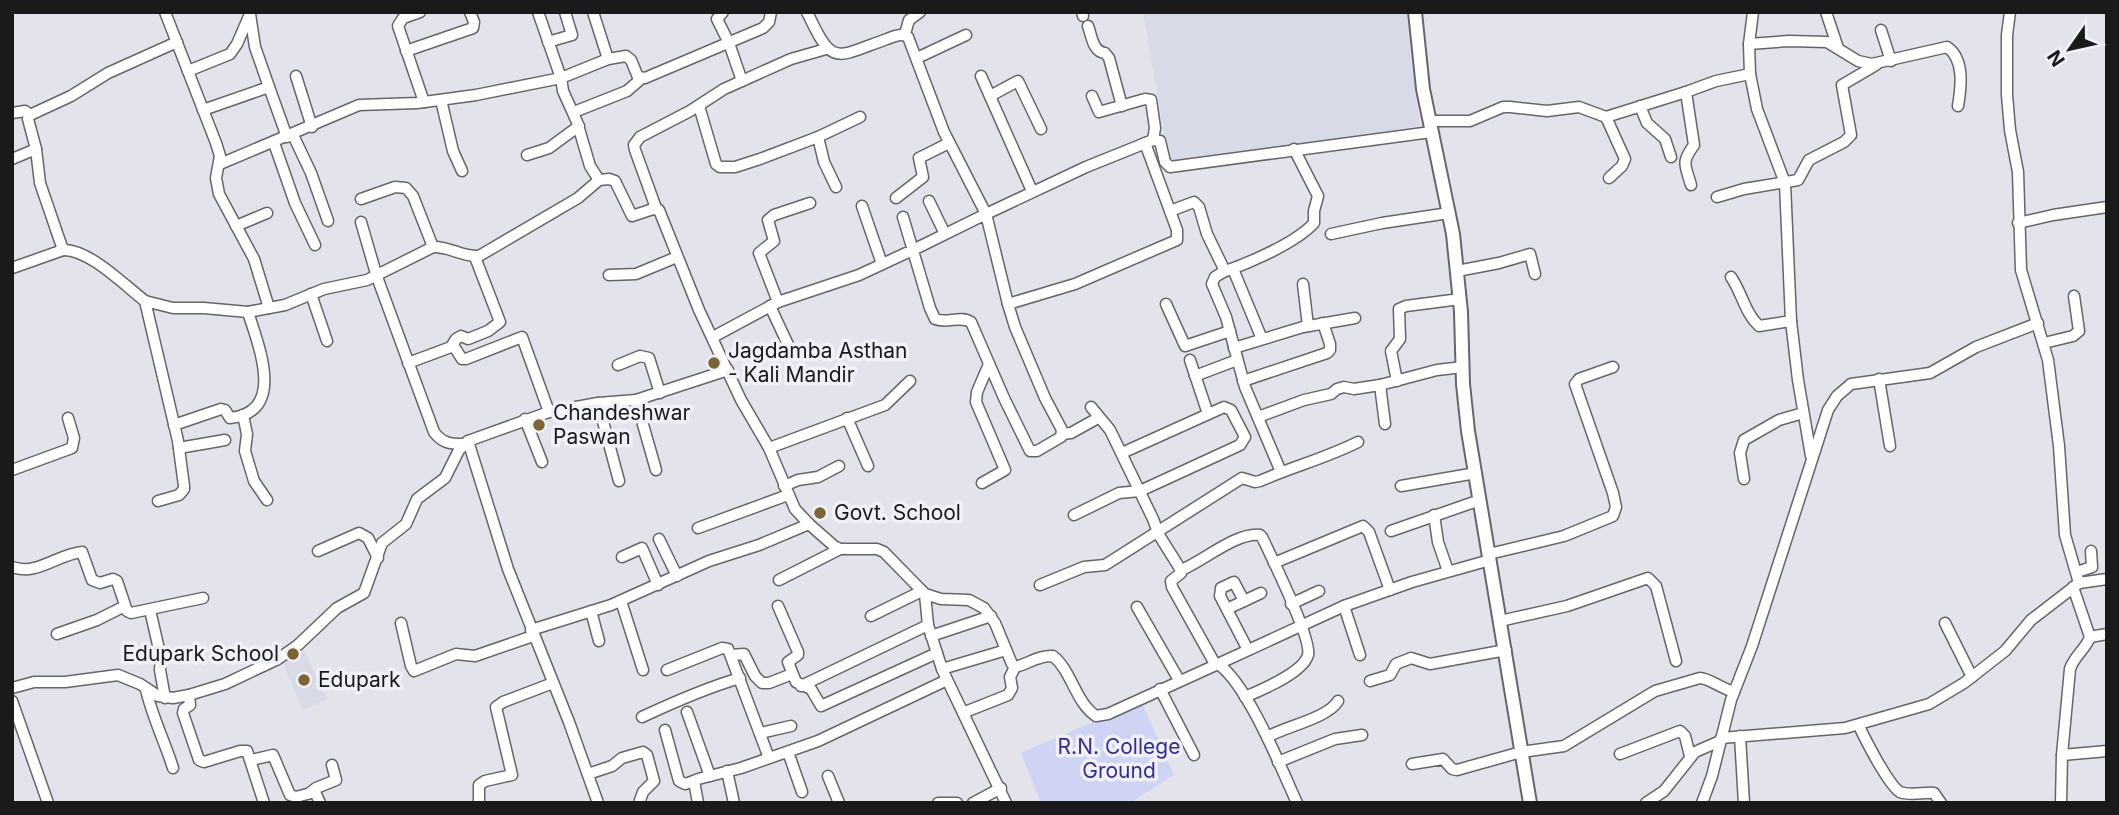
<svg xmlns="http://www.w3.org/2000/svg" width="2119" height="815" viewBox="0 0 2119 815" font-family="Inter,sans-serif">
<style>
.built{fill:#d8dae8}
.green{fill:#cfd3f4}
.lines{fill:none;stroke-linecap:round;stroke-linejoin:round}
.minor-casing{stroke:#65656b;stroke-width:13}
.major-casing{stroke:#65656b;stroke-width:16}
.minor{stroke:#fff;stroke-width:10}
.major{stroke:#fff;stroke-width:12}
.poi-dot{fill:#7d6435;stroke:#f0f1f8;stroke-width:2.5}
.labels{text-anchor:middle;stroke-width:7;stroke-linejoin:round;paint-order:stroke}
.poi-label{font-size:21px;fill:#1a1a1c;stroke:#f0f1f8;text-anchor:start}
.park-label{font-size:21px;fill:#362e8f;stroke:#f0f1f8}
</style>
<rect width="100%" height="100%" fill="#e3e4eb"/>
<g class="built">
<polygon points="1143,12 1407,12 1409,48 1420,126 1169,161"/>
<polygon points="302,646 327,699 303,710 282,661"/>
</g>
<polygon class="green" points="1141,701 1174,775 1130,803 1041,803 1021,753"/>
<g class="lines">
<defs>
<g id="minor">
<polyline points="165,12 216,143 220,156 216,178 219,194 254,259 269,308"/>
<polyline points="420,12 403,18 398,26 424,102"/>
<path d="M538,12L561,78L563,91L577,122L590,166L599,180L609,179L615,181L632,216L653,209L659,210L699,310L741,400L769,448L795,509L809,524L834,546L840,549H877L884,552L925,594L941,599L969,600L984,608L995,623L1012,664L1015,667C1028,664 1039,655 1053,656C1072,671 1075,702 1096,716L1108,714L1218,664C1247,683 1282,770 1297,803"/>
<polyline points="593,12 608,59"/>
<polyline points="723,12 717,19 729,43 742,81"/>
<path d="M807,12C833,67 834,58 887,39C895,36 901,33 908,37L944,132L986,214L1086,167L1153,140L1160,141L1165,162L1170,167L1431,132"/>
<polyline points="1082,12 1083,16"/>
<polyline points="1753,12 1749,44 1750,74 1757,109 1785,183 1791,321 1798,380 1811,456"/>
<polyline points="1826,12 1838,48"/>
<path d="M1088,26C1092,37 1093,52 1105,53L1109,58L1122,106"/>
<polyline points="1881,30 1891,61"/>
<polyline points="905,34 909,20 920,12"/>
<polyline points="548,42 572,35 565,12"/>
<path d="M1749,44L1789,41L1827,42L1858,61L1872,64L1947,47C1965,59 1961,88 1958,106"/>
<polyline points="406,51 473,28 474,22 470,12"/>
<polyline points="917,58 966,35"/>
<polyline points="188,71 230,54 237,44 250,14 255,47 269,87"/>
<polyline points="296,76 312,127"/>
<polyline points="981,76 1032,191"/>
<polyline points="990,96 1018,81 1041,129"/>
<polyline points="1092,96 1099,112 1145,99 1151,100 1155,128 1153,140"/>
<polyline points="441,100 453,151 462,171"/>
<polyline points="699,106 716,164 720,167 735,167 760,159 818,137 860,117"/>
<polyline points="1640,106 1647,123 1665,139 1671,157"/>
<polyline points="203,110 269,87 287,137"/>
<polyline points="574,112 627,91 642,78"/>
<polyline points="12,113 25,111 30,115"/>
<polyline points="1606,117 1625,159 1622,166 1609,178"/>
<polyline points="1429,121 1470,121 1503,107 1510,107 1547,111 1579,107 1606,117 1686,92"/>
<polyline points="293,135 311,173 328,221"/>
<polyline points="818,137 824,162 836,187"/>
<polyline points="274,143 295,203 315,245"/>
<polyline points="527,155 549,148 579,126"/>
<polyline points="12,159 36,149"/>
<polyline points="220,164 359,105 417,103 476,95 561,78 608,59 626,56 631,60 638,77 645,78 763,28 769,22 771,12"/>
<path d="M1691,185C1685,164 1681,163 1694,145L1686,92L1716,81L1750,74"/>
<polyline points="1717,197 1744,189 1798,180 1809,160 1844,142 1851,135 1842,85 1876,65"/>
<polyline points="896,198 923,177 919,158 949,143"/>
<polyline points="361,199 395,187 406,188 413,196 433,247"/>
<polyline points="929,201 945,234"/>
<polyline points="862,206 882,264"/>
<polyline points="656,208 635,150 634,145 640,137 690,111 724,89 791,59 826,49"/>
<polyline points="1170,211 1194,202 1199,207 1207,234 1223,267 1223,272 1215,277 1212,284 1226,317 1245,387 1281,472"/>
<path d="M361,222L377,277L434,432C442,443 450,444 463,444"/>
<polyline points="2018,223 2053,215 2107,207"/>
<polyline points="236,226 267,213"/>
<polyline points="1331,234 1382,223 1449,213"/>
<polyline points="63,250 40,183 36,149 28,119 30,115 71,96 108,73 177,42"/>
<path d="M12,268L63,250C89,249 124,285 145,301L173,308H204L248,312L285,305L324,289L367,280L433,247C449,246 462,257 479,256L578,198L599,180"/>
<polyline points="1233,269 1262,339"/>
<polyline points="1457,271 1499,263 1530,254 1535,274"/>
<path d="M1223,272C1249,263 1296,243 1314,223V211L1318,196L1294,149"/>
<polyline points="609,275 636,274 677,257"/>
<path d="M1731,277C1742,293 1745,313 1759,326L1791,321"/>
<polyline points="1303,284 1308,326"/>
<polyline points="311,294 327,341"/>
<polyline points="145,301 178,441 184,486 184,489 179,495 158,501"/>
<polyline points="778,302 759,253 774,241 768,220 774,215 810,203"/>
<polyline points="1008,304 1075,284 1177,240 1177,230 1145,143"/>
<polyline points="1166,304 1185,346 1230,331"/>
<polyline points="770,306 791,351"/>
<path d="M713,337L778,302L859,275L919,247L986,214L1008,304L1015,327L1045,398L1062,430L1061,437L1037,451H1030L1004,398L971,322C960,315 947,324 935,319L930,308L903,217"/>
<polyline points="2044,343 2073,336 2079,331 2074,296"/>
<polyline points="453,345 462,359 466,359 522,337 549,412"/>
<polyline points="1234,348 1303,327 1355,318"/>
<polyline points="1190,360 1208,414"/>
<polyline points="408,363 451,347 456,339 461,336 468,339 488,331 500,322 475,257"/>
<polyline points="618,365 640,356 649,358 660,393"/>
<polyline points="1195,376 1237,360"/>
<polyline points="1879,379 1890,446"/>
<polyline points="1243,381 1327,353 1330,350 1330,344 1323,323"/>
<polyline points="1397,381 1391,351 1400,339 1399,309 1406,306 1460,299"/>
<polyline points="1380,385 1385,424"/>
<polyline points="636,400 656,470"/>
<polyline points="598,403 619,481"/>
<polyline points="1091,407 1110,430 1153,519 1159,535 1179,567 1181,573 1171,581 1172,587 1215,664"/>
<polyline points="243,415 247,434 245,451 254,481 267,500"/>
<polyline points="1258,417 1304,400 1331,394 1337,389 1344,387 1354,389 1380,385 1437,370 1463,367"/>
<polyline points="847,418 868,466"/>
<polyline points="525,419 542,462"/>
<path d="M174,425L221,409L225,410L230,418C287,412 258,345 248,312"/>
<polyline points="1063,434 1071,433 1098,418"/>
<polyline points="468,441 508,569 569,722 598,803"/>
<polyline points="179,448 225,440"/>
<polyline points="769,448 885,405 910,381"/>
<polyline points="12,470 72,448 74,438 68,418"/>
<polyline points="1744,479 1740,453 1744,440 1779,420 1803,413"/>
<polyline points="982,483 1005,470 976,402 977,392 989,364"/>
<polyline points="784,486 798,480 818,477 839,466"/>
<polyline points="1401,486 1476,473"/>
<polyline points="1074,515 1119,493 1140,491 1240,445 1245,437 1231,410 1224,407 1122,453"/>
<polyline points="1434,515 1438,542 1448,571"/>
<polyline points="698,528 788,495"/>
<polyline points="1391,531 1480,500"/>
<polyline points="659,539 677,576"/>
<polyline points="318,551 359,533 368,538 378,558"/>
<polyline points="1489,554 1564,536 1613,516 1616,507 1613,493 1575,384 1579,379 1613,367"/>
<polyline points="622,557 642,548 658,585"/>
<polyline points="1274,563 1363,526 1369,532 1390,590"/>
<path d="M12,567C37,576 58,554 82,552L92,580L100,583L113,579L117,581L127,611L131,613L203,598"/>
<path d="M1181,570C1202,562 1236,532 1260,535L1262,537C1271,556 1312,639 1308,655C1303,673 1261,690 1245,697"/>
<polyline points="2077,572 2092,567 2091,551"/>
<polyline points="779,580 840,549"/>
<polyline points="2079,583 2107,579"/>
<path d="M1040,585L1084,567L1105,565L1242,478L1255,482L1260,481C1292,467 1326,458 1358,442"/>
<polyline points="925,594 928,625 942,669 1006,803"/>
<polyline points="621,601 643,670"/>
<polyline points="1244,601 1234,582 1221,588 1220,596 1248,650"/>
<polyline points="1291,604 1319,591"/>
<polyline points="778,606 798,652 798,655 788,662 796,682 811,689 821,706 937,653"/>
<polyline points="1344,606 1360,655"/>
<polyline points="1137,607 1179,680"/>
<polyline points="1227,609 1261,593"/>
<polyline points="150,610 161,658 160,670 165,698"/>
<polyline points="591,611 599,641"/>
<polyline points="871,616 922,591"/>
<polyline points="1500,621 1567,606 1648,578 1656,586 1676,661"/>
<polyline points="401,623 411,666 414,671 456,654 475,656 533,636"/>
<polyline points="1945,623 1972,677"/>
<polyline points="531,630 611,605 709,561 759,545 809,524"/>
<polyline points="57,634 97,620 125,606"/>
<polyline points="931,636 991,616"/>
<polyline points="2090,637 2107,634"/>
<polyline points="731,655 744,654 755,676 762,683 769,683 792,674"/>
<polyline points="1218,664 1344,606 1412,582 1490,560"/>
<polyline points="942,669 1006,650"/>
<polyline points="667,670 722,648 728,649 769,758"/>
<polyline points="1370,681 1390,675 1396,664 1411,658 1430,664 1506,650"/>
<polyline points="801,686 928,625"/>
<polyline points="12,688 34,682 65,682 118,675 140,684 158,696 173,698 189,695 225,684 278,659 298,645 337,608 364,593 382,543 406,524 417,499 445,478 459,450 468,441 549,412 598,403 636,400 728,370"/>
<path d="M146,689C151,714 165,742 173,768"/>
<polyline points="1160,689 1194,755"/>
<polyline points="189,695 190,705 184,709 183,713 199,760 204,762 240,751 247,751 264,803"/>
<polyline points="12,701 48,803"/>
<polyline points="687,712 710,776"/>
<polyline points="965,712 1008,695 1012,688 1010,677 1015,667"/>
<path d="M642,717C674,702 706,688 740,678"/>
<path d="M1859,726C1865,739 1889,786 1900,792C1910,796 1924,792 1934,793L1941,803"/>
<polyline points="665,730 679,781 685,784 694,781"/>
<polyline points="760,733 791,726"/>
<polyline points="1740,736 1744,803"/>
<path d="M1267,737C1287,726 1328,718 1338,701"/>
<polyline points="1721,738 1845,728 1929,704 1964,683 2005,651 2031,620 2079,583 2065,535 2059,446 2048,360 2021,270 2018,172 2010,130 2007,95 2007,35 2010,12"/>
<polyline points="788,752 802,792"/>
<polyline points="1620,754 1680,731 1685,736 1690,756"/>
<polyline points="2062,755 2107,751"/>
<polyline points="251,760 273,755 290,795 296,797 315,792 320,803"/>
<polyline points="1278,762 1335,739 1362,735"/>
<path d="M1412,764L1443,759L1452,769L1457,770L1521,752L1564,746L1655,691L1700,678C1708,678 1723,689 1734,692"/>
<polyline points="727,771 734,803"/>
<polyline points="588,774 612,766 622,758 643,752 647,755 654,781 643,792 639,803"/>
<polyline points="828,776 839,803"/>
<polyline points="311,792 316,788 336,780 332,765"/>
<polyline points="479,803 479,785 485,781 512,775 496,707 503,702 553,683"/>
<polyline points="698,803 694,781 698,779 741,768 818,741 947,680"/>
<polyline points="938,803 957,803"/>
<polyline points="973,803 1001,788"/>
<polyline points="1646,803 1664,791 1695,752 1720,741"/>
<polyline points="1702,803 1712,776 1731,700 1752,646 1828,410 1837,396 1851,384 1930,373 1976,347 2038,323"/>
<path d="M2061,803L2062,755L2070,669C2074,656 2086,649 2090,637L2073,587"/>
</g>
<polyline id="major" points="1415,12 1423,89 1453,234 1461,312 1463,384 1468,431 1530,803"/>
</defs>
<use href="#minor" class="minor-casing"/>
<use href="#major" class="major-casing"/>
<use href="#minor" class="minor"/>
<use href="#major" class="major"/>
</g>
<g class="poi-dot">
<circle cx="714" cy="363" r="7"/>
<circle cx="539" cy="425" r="7"/>
<circle cx="820" cy="513" r="7"/>
<circle cx="293" cy="654" r="7"/>
<circle cx="304" cy="680" r="7"/>
</g>
<g class="labels">
<g class="poi-label">
<text x="728" y="358">Jagdamba Asthan<tspan x="728" dy="24">- Kali Mandir</tspan></text>
<text x="553" y="420">Chandeshwar<tspan x="553" dy="24">Paswan</tspan></text>
<text x="834" y="520">Govt. School</text>
<text x="279" y="661" text-anchor="end">Edupark School</text>
<text x="318" y="687">Edupark</text>
</g>
<g class="park-label">
<text x="1119" y="754">R.N. College<tspan x="1119" dy="24">Ground</tspan></text>
</g>
</g>
<rect width="2119" height="815" fill="none" stroke="#1a1a1c" stroke-width="28"/>
<g transform="translate(2070 49) rotate(236)" stroke="#f0f1f8" stroke-width="5" paint-order="stroke">
<path d="M0-5L12 26L0 18L-12 26Z" fill="#1a1a1c"/>
<text y="-10" font-size="19" font-weight="bold" text-anchor="middle" fill="#1a1a1c">N</text>
</g>
</svg>
